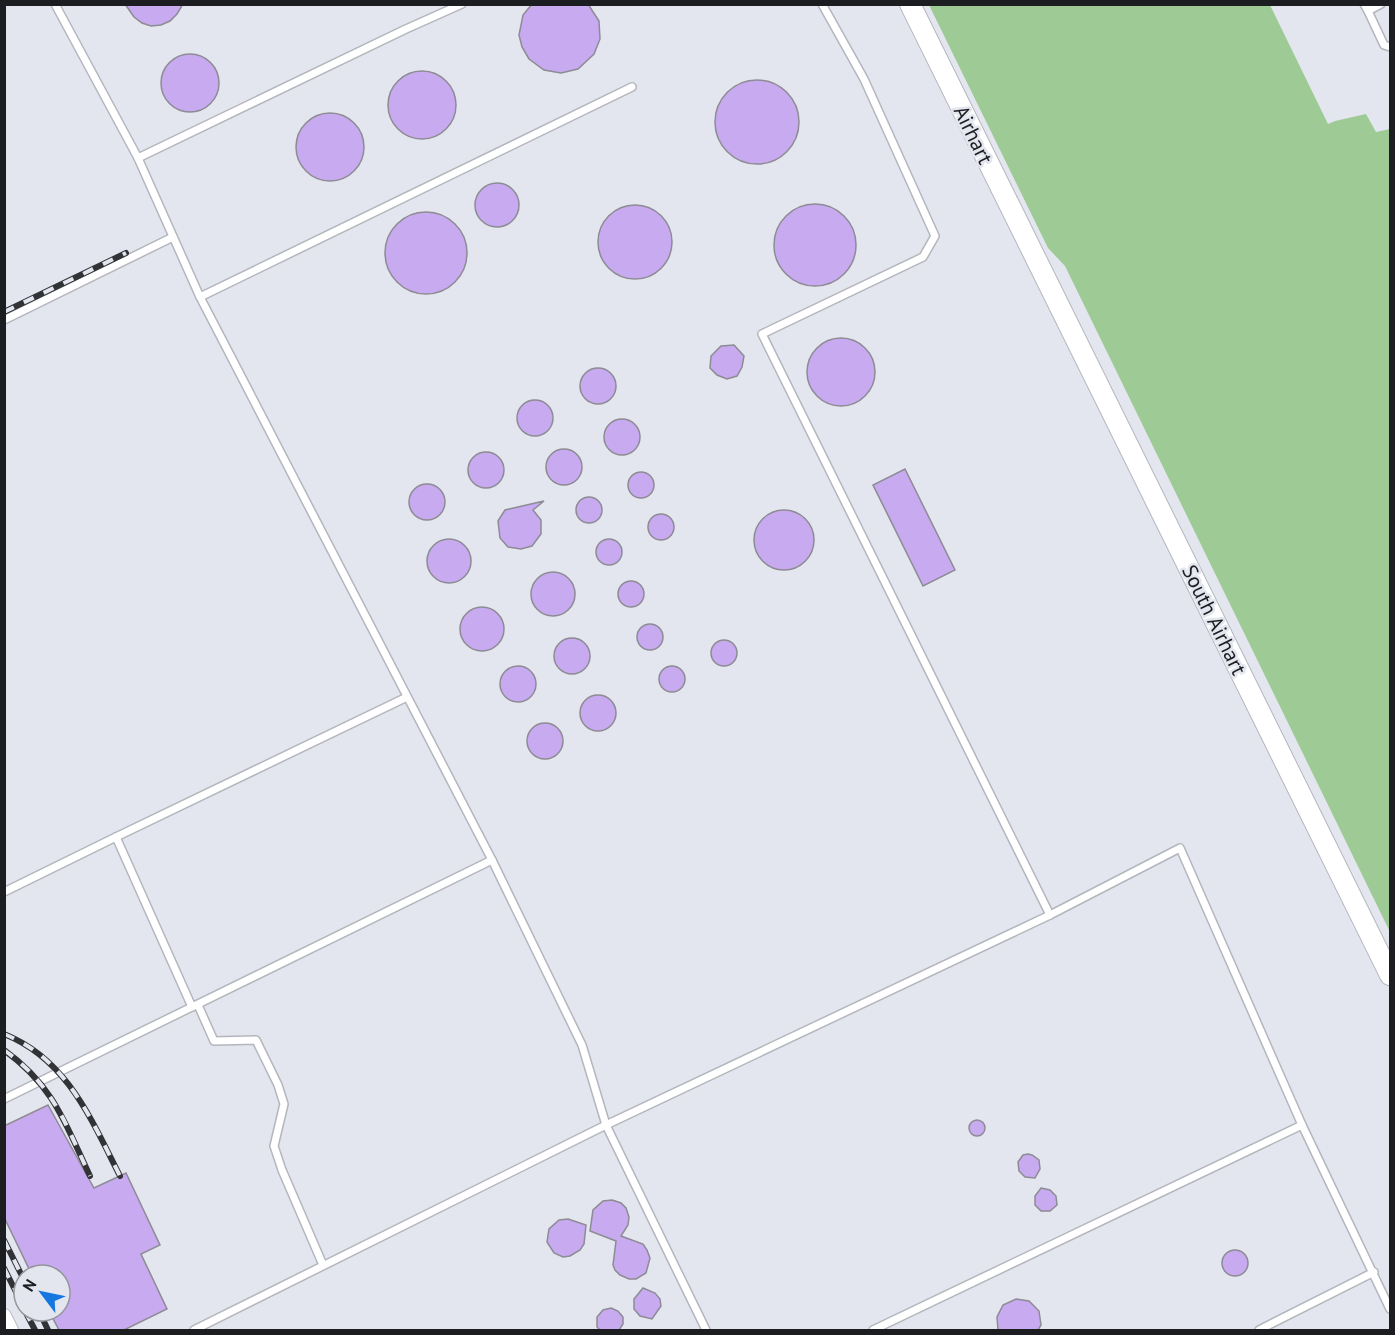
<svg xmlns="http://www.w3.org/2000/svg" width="1395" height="1335" viewBox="0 0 1395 1335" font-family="'PT Sans',sans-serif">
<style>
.green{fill:#9eca95}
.building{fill:#c7aaf0;stroke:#8d8b93;stroke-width:1.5}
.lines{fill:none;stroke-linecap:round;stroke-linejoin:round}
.lane-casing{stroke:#b4b6be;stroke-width:10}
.street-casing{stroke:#b4b6be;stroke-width:16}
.secondary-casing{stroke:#b4b6be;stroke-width:22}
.lane{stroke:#fff;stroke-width:7}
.street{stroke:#fff;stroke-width:14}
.secondary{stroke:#fff;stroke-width:20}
.rail-casing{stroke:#323337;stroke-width:6}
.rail{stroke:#e4e6ef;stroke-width:4;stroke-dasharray:11;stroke-linecap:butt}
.labels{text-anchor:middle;stroke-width:5;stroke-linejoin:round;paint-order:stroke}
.street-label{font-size:21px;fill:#1c1d20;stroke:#e4e6ef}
</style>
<rect width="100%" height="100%" fill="#e4e6ef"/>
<polygon class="green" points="929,5 1270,5 1328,124 1335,121 1366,114 1376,132 1390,129 1390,932 1065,266 1048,248"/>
<g class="building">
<polygon points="125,4 183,4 177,14 170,21 161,25 151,26 142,23 134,17"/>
<polygon points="532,4 588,4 599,21 600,39 594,54 578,69 561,73 544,70 529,59 522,47 519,35 523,15"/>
<circle cx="190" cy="83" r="29"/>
<circle cx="422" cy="105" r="34"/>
<circle cx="757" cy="122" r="42"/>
<circle cx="330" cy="147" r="34"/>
<circle cx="497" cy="205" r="22"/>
<circle cx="815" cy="245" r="41"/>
<circle cx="635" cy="242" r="37"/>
<circle cx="426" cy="253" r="41"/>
<circle cx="841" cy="372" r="34"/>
<polygon points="734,345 744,356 742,367 737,376 727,379 717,375 710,368 711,356 721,346"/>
<circle cx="598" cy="386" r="18"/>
<circle cx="535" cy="418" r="18"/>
<circle cx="622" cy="437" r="18"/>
<circle cx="564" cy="467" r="18"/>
<circle cx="486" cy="470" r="18"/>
<polygon points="905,469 955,570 923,586 873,485"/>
<circle cx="641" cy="485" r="13"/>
<circle cx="427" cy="502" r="18"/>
<circle cx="589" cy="510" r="13"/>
<polygon points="544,501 533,510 541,520 541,534 532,546 521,549 508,547 500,538 498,521 505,510"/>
<circle cx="784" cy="540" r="30"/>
<circle cx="661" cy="527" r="13"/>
<circle cx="609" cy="552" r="13"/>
<circle cx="449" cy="561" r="22"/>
<circle cx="553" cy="594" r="22"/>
<circle cx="631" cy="594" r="13"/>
<circle cx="482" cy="629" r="22"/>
<circle cx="650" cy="637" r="13"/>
<circle cx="572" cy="656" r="18"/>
<circle cx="724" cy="653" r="13"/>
<circle cx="672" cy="679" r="13"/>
<circle cx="518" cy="684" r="18"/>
<circle cx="598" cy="713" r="18"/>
<circle cx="545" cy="741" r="18"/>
<polygon points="48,1105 94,1188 126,1173 160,1245 141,1254 167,1309 124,1330 59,1330 49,1311 60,1311 60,1275 32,1275 4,1217 4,1126"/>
<circle cx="977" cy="1128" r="8"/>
<polygon points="1028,1154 1032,1155 1039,1160 1040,1169 1035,1178 1025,1177 1019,1171 1018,1162 1023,1155"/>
<polygon points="1041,1188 1050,1190 1056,1196 1057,1205 1050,1211 1041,1211 1035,1205 1035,1196"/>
<polygon points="612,1200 621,1203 626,1208 629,1217 628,1225 621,1236 643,1244 647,1250 650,1258 646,1273 636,1279 629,1279 620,1275 615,1270 613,1265 616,1241 590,1231 593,1210 603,1201"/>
<polygon points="568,1219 586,1225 584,1244 580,1250 570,1256 563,1257 554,1253 547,1242 549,1229 559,1220"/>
<circle cx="1235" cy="1263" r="13"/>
<polygon points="643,1288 655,1293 660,1299 661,1306 652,1319 640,1316 634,1309 634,1299"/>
<polygon points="1016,1299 1029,1301 1039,1311 1041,1325 1038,1330 998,1330 997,1317 1003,1305"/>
<polygon points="611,1308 618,1311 623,1317 623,1324 619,1330 600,1330 597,1327 597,1317 603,1310"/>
</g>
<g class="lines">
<defs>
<g id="lane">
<polyline points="55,4 138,158"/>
<polyline points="462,4 406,29 138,158 200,297 492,860 582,1045 606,1125 706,1330"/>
<polyline points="822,4 864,79 935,236 923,257 762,334 1050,915"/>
<polyline points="1364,4 1368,11 1381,4"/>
<polyline points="1368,11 1384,45 1390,47"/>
<polyline points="200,297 632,87"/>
<polyline points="4,320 173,237"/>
<polyline points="116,837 407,697"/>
<polyline points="4,892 116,837 192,1007"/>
<polyline points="198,1005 214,1041 256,1040 278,1085 284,1104 274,1146 282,1170 323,1265"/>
<polyline points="4,1099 492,860"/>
<polyline points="1302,1125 1390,1309"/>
<polyline points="194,1330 606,1125 1050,915 1180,848 1302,1125 873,1330"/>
<polyline points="1259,1330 1374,1272"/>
</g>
<polyline id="street" points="4,1316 11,1330"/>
<polyline id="secondary" points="910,4 1390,975"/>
</defs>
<use href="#lane" class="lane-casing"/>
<use href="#street" class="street-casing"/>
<use href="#secondary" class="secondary-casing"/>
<use href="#lane" class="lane"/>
<use href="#street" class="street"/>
<use href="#secondary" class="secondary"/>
<defs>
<g id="rail">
<polyline points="4,312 126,253"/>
<path d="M4,1034C67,1059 91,1119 120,1176"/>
<path d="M4,1050C54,1086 65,1123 90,1176"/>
<polyline points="4,1240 24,1280"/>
<polyline points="4,1268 24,1308"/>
<polyline points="25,1311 35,1330"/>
<polyline points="39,1311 48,1330"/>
</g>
</defs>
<use href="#rail" class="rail-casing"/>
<use href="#rail" class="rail"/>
</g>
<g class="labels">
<g class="street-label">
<text transform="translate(973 135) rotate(64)" y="7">Airhart</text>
<text transform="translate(1214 620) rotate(64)" y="7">South Airhart</text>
</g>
</g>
<rect width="1395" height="1335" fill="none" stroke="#1c1d20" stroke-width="12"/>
<g transform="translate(42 1293) rotate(302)"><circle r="28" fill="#e4e6ef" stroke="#94969c" stroke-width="1.5"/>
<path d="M0-4.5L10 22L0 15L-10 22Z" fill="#1677e0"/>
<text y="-9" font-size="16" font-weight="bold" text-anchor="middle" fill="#1c1d20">N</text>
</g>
</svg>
